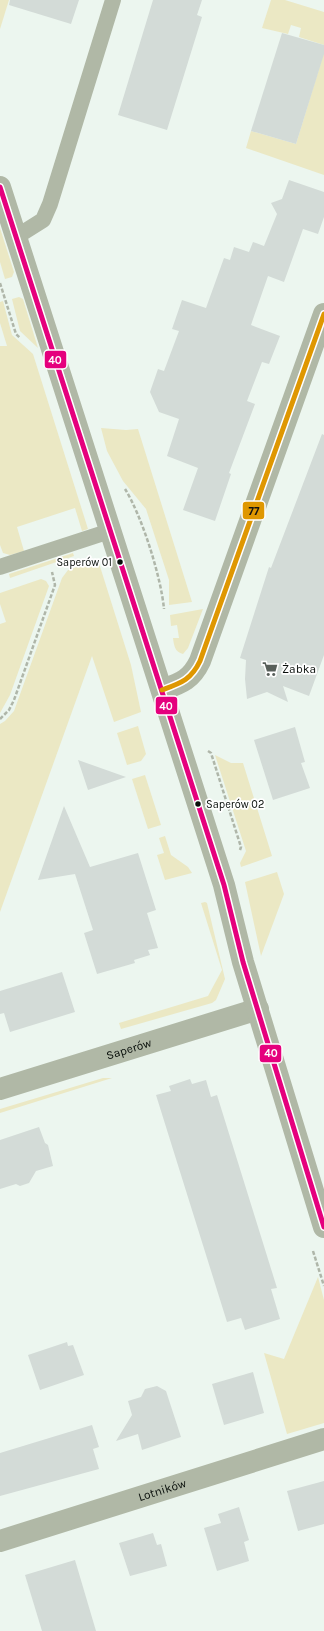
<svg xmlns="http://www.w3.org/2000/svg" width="324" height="1631" viewBox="0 0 324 1631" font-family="Karla,sans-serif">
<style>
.green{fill:#ebe8c4}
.building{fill:#d3dbd7}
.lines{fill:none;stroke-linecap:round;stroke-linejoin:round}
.path{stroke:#afb6a9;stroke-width:2.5;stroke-dasharray:4 2;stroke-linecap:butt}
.service{stroke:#b0b8a6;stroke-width:16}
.minor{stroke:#b0b8a6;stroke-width:22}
.tertiary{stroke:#b0b8a6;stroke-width:22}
.bus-1-casing{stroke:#fff;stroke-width:8}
.bus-2-casing{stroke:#fff;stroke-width:8}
.bus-1{stroke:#e5007d;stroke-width:5}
.bus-2{stroke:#df9701;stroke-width:5}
.bus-dot{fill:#080e0a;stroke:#fff;stroke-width:1.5}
.labels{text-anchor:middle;stroke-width:3.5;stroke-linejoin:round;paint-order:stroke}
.bus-label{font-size:11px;fill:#080e0a;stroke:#fff;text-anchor:end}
.poi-label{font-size:12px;fill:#080e0a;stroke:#fff;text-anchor:start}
.street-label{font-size:12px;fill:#080e0a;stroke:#fff}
.line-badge{stroke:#fff;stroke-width:1.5}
.badge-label{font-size:11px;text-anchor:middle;font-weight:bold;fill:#fff}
.pale-badge-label{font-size:11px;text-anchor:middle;font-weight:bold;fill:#111}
</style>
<rect width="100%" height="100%" fill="#ecf6ef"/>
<g class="green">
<polygon points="0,0 9,0 0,29"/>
<polygon points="271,0 285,0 324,12 324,45 299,37 301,28 291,25 288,34 262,28"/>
<polygon points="324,46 324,175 246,148 251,131 296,144 322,59"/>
<polygon points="0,228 14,272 12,277 5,279 0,262"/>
<polygon points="19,297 23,299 38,348 20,331 12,299"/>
<polygon points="3,301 12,335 33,354 88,529 82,531 75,508 17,527 24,551 10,555 3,553 0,545 0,346 7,346 0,323 0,302"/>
<polygon points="101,428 126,430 138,429 192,602 169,605 169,580 146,509 123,481 107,451"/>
<polygon points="73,553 74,556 10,578 9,574"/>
<polygon points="98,560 131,665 141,712 114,722 92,656 0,912 0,724 5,721 14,711 62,578 68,570"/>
<polygon points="41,579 46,581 49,586 10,695 0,713 0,624 6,622 0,604 0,593"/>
<path d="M203,609L188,648L183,654C175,652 174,646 173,638H179L177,625L171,626L170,615Z"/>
<polygon points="138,726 146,754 141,761 127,765 117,733"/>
<polygon points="215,755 231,763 243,763 272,856 241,867 240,863 246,851"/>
<polygon points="145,775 161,825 148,829 132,779"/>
<polygon points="165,836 171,855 188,867 192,873 165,880 157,855 164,853 159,838"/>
<polygon points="277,872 284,894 261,956 245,882"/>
<polygon points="205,902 207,903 225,979 216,1000 212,1003 121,1029 119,1023 208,996 222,970 201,903"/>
<polygon points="103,1078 112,1078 0,1113 0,1109"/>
<polygon points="318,1277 324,1300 324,1423 287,1434 264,1353 284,1359"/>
</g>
<g class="building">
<polygon points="10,0 79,0 71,24 9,5"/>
<polygon points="153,0 202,0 197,15 202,17 167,130 118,115"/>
<polygon points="282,33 324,45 324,54 296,144 251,131"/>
<polygon points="289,180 324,192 324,217 318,234 303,229 284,282 268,276 251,325 280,336 269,364 262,362 247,401 255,404 229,473 231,474 215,521 183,510 198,468 167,456 179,419 159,412 150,392 158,369 164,371 179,331 172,329 182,300 206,308 224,258 230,260 234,247 249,252 253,242 264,246 277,214 271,203 282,199"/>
<polygon points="322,434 324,435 324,655 309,696 283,686 288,702 267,692 247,699 245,679 246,660 240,658 269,567 271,568"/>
<polygon points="295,727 305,762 301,763 310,788 273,800 254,740"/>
<polygon points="78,760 126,777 88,790"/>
<polygon points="64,806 90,867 138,853 156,910 147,913 158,948 148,950 150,955 134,960 135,963 97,974 84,933 93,930 75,874 38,880"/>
<polygon points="62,972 75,1012 10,1032 4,1013 0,1014 0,991"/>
<polygon points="190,1079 192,1084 206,1080 211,1097 217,1095 277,1288 271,1289 280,1319 245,1330 241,1318 227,1322 156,1095 171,1091 169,1086"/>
<polygon points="39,1127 45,1143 48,1145 53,1166 36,1171 29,1183 20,1186 16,1184 0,1189 0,1140"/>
<polygon points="67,1342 68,1346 73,1345 84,1375 40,1390 28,1355"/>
<polygon points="253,1372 264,1413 224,1425 212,1384"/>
<polygon points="157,1386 166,1391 181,1437 142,1450 138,1434 116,1441 132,1415 128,1401 141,1397 145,1389"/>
<polygon points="92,1425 99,1447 93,1449 99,1469 0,1496 0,1453"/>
<polygon points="324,1481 324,1524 298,1531 287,1491"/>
<polygon points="239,1507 249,1540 244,1542 249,1561 217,1571 204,1528 221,1523 218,1514"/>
<polygon points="153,1533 157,1545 161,1544 167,1566 130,1576 119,1543"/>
<polygon points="75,1560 96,1631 42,1631 25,1575"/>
</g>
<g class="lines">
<g class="path">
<polyline points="0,283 16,334 20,338"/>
<path d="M125,489C142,516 161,577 164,609"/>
<polyline points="0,719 9,710 14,700 55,585 52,572"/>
<polyline points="208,751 211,753 241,847 240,850"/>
<polyline points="313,1251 324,1286"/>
</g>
<g class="service">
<polyline points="16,237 43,220 50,204 113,0"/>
<polyline points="0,567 110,531"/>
</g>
<g class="minor">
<path d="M162,690C181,683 191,680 200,661L324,314"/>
<path id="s1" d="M0,1089L258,1009"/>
<path id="s2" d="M0,1541L324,1439"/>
</g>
<polyline class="tertiary" points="0,187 224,885 243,962 324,1227"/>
<defs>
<polyline id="bus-1" points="0,187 224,885 243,962 324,1227"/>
<path id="bus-2" d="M162,690C181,683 191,680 200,661L324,314"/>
</defs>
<use href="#bus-1" class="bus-1-casing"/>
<use href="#bus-2" class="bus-2-casing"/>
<use href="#bus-1" class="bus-1"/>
<use href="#bus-2" class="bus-2"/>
</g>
<defs>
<symbol id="supermarket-bare" viewBox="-9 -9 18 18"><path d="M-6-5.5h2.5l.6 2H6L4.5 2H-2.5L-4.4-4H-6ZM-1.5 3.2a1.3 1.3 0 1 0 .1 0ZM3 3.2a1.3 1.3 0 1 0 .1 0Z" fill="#585f5a" stroke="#fff" stroke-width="2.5" paint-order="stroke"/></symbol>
</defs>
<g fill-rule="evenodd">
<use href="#supermarket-bare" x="259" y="658" width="22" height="22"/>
</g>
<g class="bus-dot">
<circle cx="120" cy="562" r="3.5"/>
<circle cx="198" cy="804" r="3.5"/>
</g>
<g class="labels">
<g class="bus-label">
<text x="112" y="566">Saperów 01</text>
<text x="206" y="808" text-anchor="start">Saperów 02</text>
</g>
<g class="poi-label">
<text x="282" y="673">Żabka</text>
</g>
<g class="street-label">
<text dy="4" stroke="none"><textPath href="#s1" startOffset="135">Saperów</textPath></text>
<text dy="4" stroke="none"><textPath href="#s2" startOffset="170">Lotników</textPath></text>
</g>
</g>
<g class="line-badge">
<rect x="44" y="350" width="23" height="19" rx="4" fill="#e5007d"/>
<rect x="242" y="501" width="23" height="19" rx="4" fill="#df9701"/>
<rect x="155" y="696" width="23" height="19" rx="4" fill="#e5007d"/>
<rect x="259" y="1044" width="23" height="19" rx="4" fill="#e5007d"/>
</g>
<g class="badge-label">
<text x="55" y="364">40</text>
<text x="166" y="710">40</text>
<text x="271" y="1057">40</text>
</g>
<g class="pale-badge-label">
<text x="254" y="515">77</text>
</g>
</svg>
